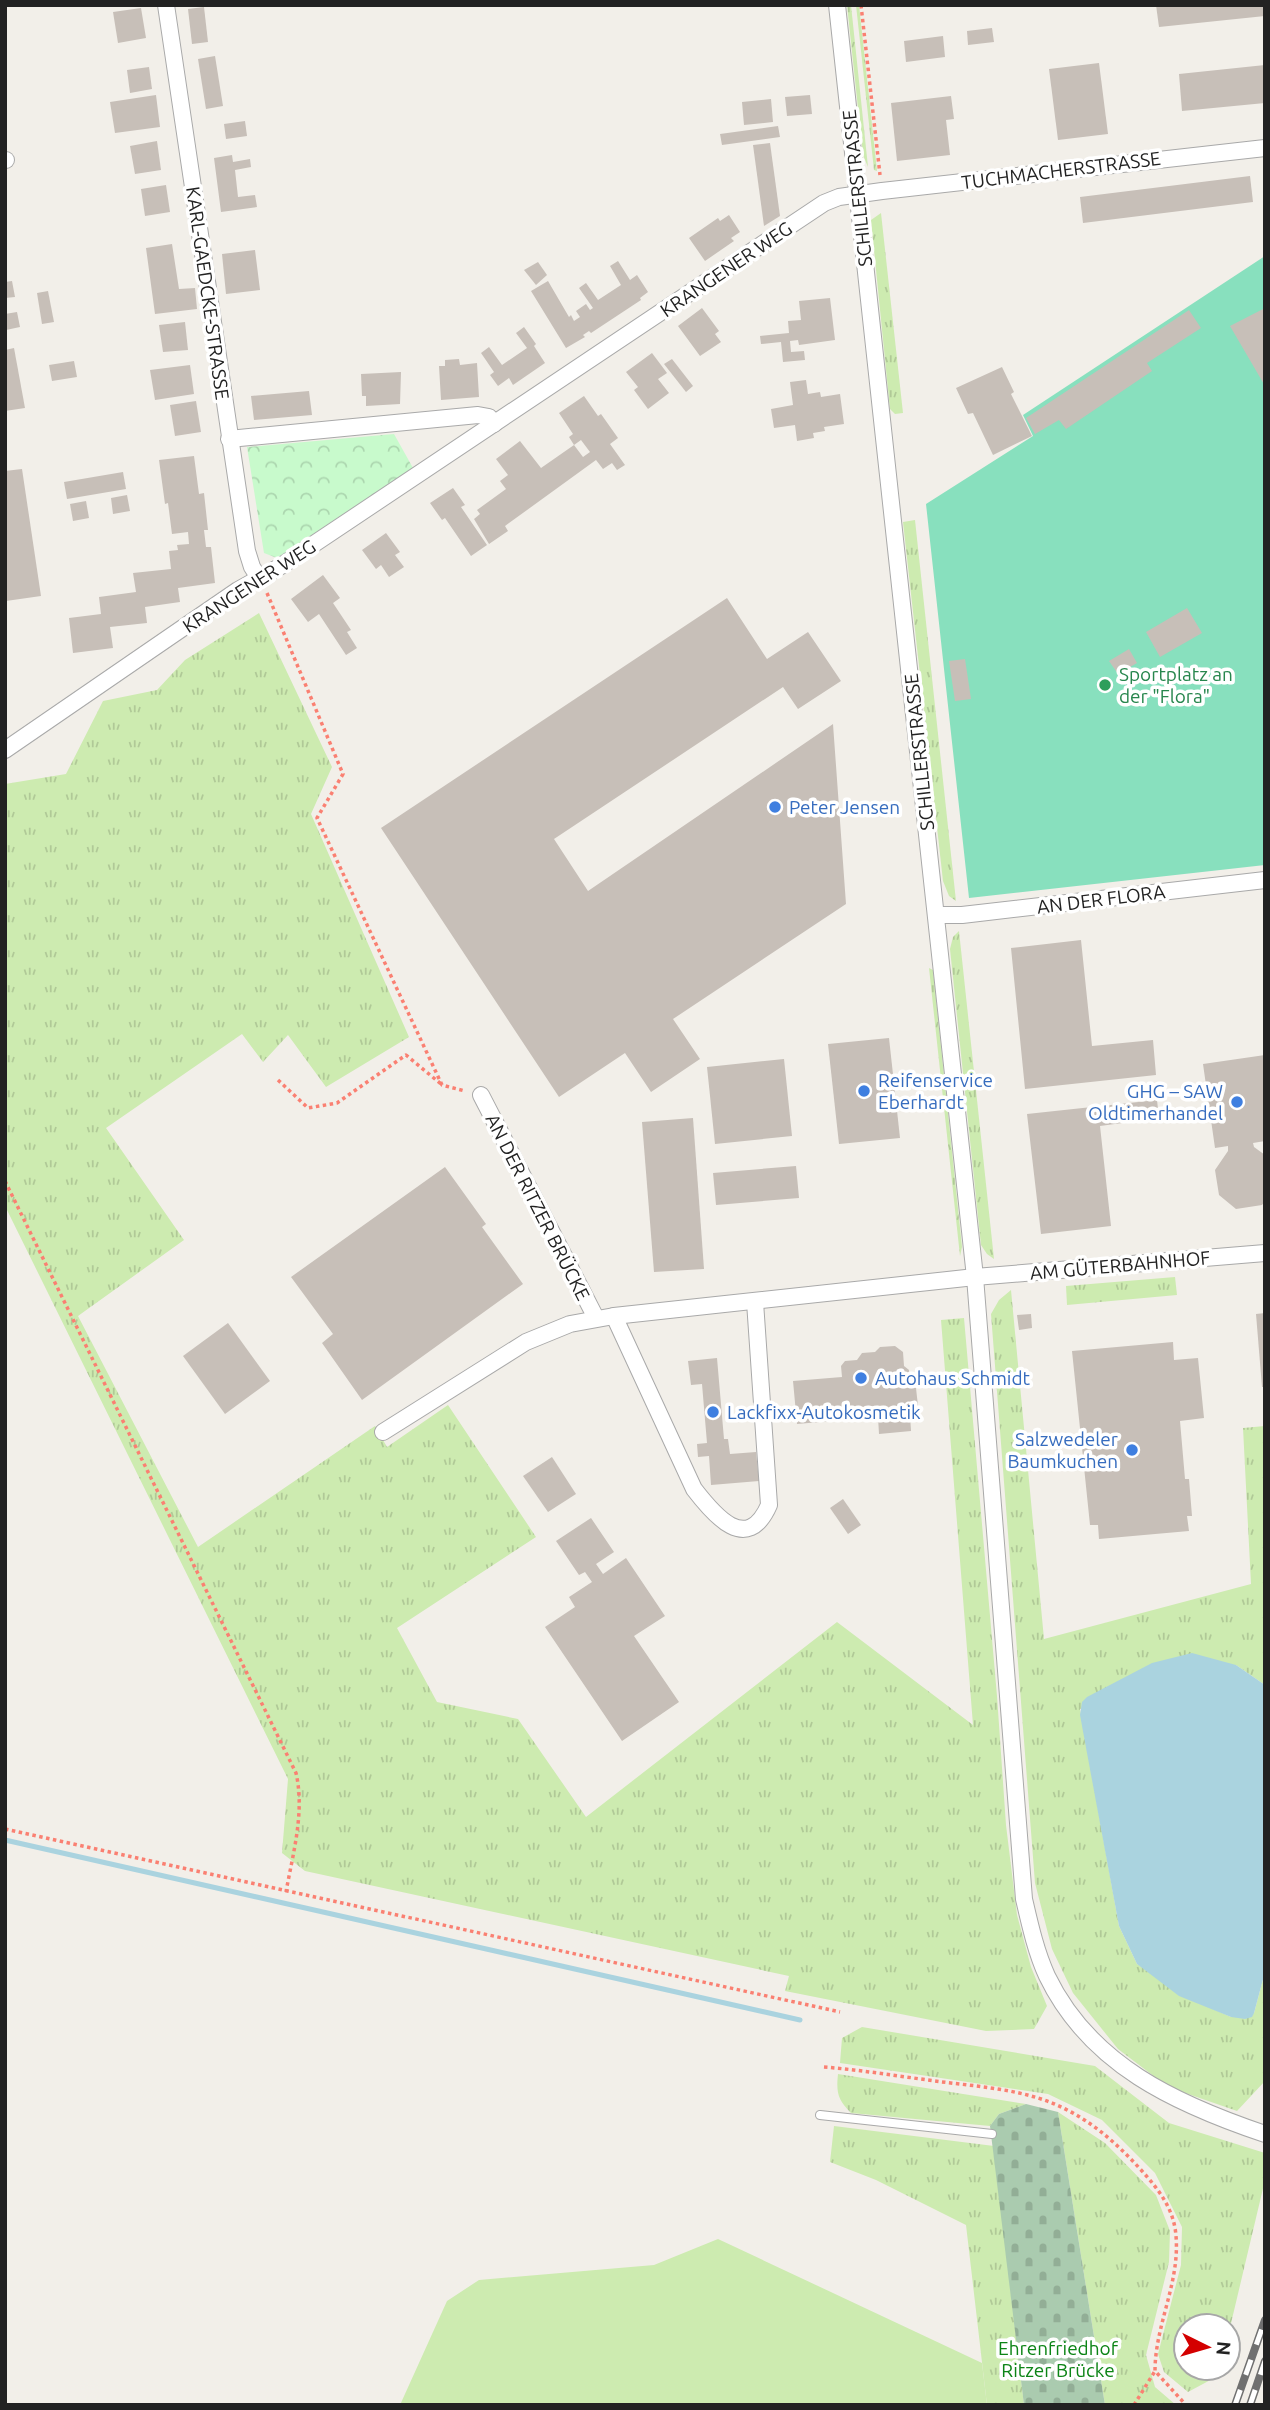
<svg xmlns="http://www.w3.org/2000/svg" width="1270" height="2410" viewBox="0 0 1270 2410" font-family="Ubuntu,sans-serif">
<style>
.grass{fill:url(#grass-tufts)}
.cemetery{fill:url(#cemetery-stones)}
.park{fill:url(#park-crowns)}
.garden{fill:#cdebb0}
.pitch{fill:#88e0be}
.water{fill:#aad3df}
.lines{fill:none;stroke-linecap:round;stroke-linejoin:round}
.stream{stroke:#aad3df;stroke-width:5}
.building{fill:#c7bfb8}
.service-casing{stroke:#a9a9a9;stroke-width:10}
.minor-casing{stroke:#a9a9a9;stroke-width:18}
.path{stroke:#fa8072;stroke-width:3.5;stroke-dasharray:3.5 3.5;stroke-linecap:butt}
.service{stroke:#fff;stroke-width:8}
.minor{stroke:#fff;stroke-width:16}
.rail-casing{stroke:#707070;stroke-width:8}
.rail{stroke:#fff;stroke-width:5;stroke-dasharray:16;stroke-linecap:butt}
.leisure-dot{fill:#2e9e5b;stroke:#fff;stroke-width:2.5}
.shop-dot{fill:#3f7fe0;stroke:#fff;stroke-width:2.5}
.labels{text-anchor:middle;stroke-width:7;stroke-linejoin:round;paint-order:stroke}
.street-label{font-size:19px;fill:#222;stroke:#fff}
.leisure-label{font-size:19px;fill:#27864d;stroke:#fff;text-anchor:start}
.shop-label{font-size:19px;fill:#366cbe;stroke:#fff;text-anchor:start}
.park-label{font-size:19px;fill:#0c8416;stroke:#fff}
</style>
<defs>
<pattern id="grass-tufts" width="24" height="20" patternUnits="userSpaceOnUse" patternTransform="scale(1.75)"><rect width="24" height="20" fill="#cdebb0"/><path d="M3 7l-1-3M5 7V3M7 7l1-3M15 17l-1-3M17 17v-4M19 17l1-3" fill="none" stroke="#b0c997"/></pattern>
<pattern id="cemetery-stones" width="16" height="16" patternUnits="userSpaceOnUse" patternTransform="scale(1.75)"><rect width="16" height="16" fill="#aacbaf"/><path d="M2 7V4a2 2 0 0 1 4 0v3zM10 15v-3a2 2 0 0 1 4 0v3z" fill="#92ae96"/></pattern>
<pattern id="park-crowns" width="20" height="18" patternUnits="userSpaceOnUse" patternTransform="scale(1.75)"><rect width="20" height="18" fill="#c8facc"/><path d="M2 6a3 3 0 1 1 6 0M12 15a3 3 0 1 1 6 0" fill="none" stroke="#acd6af"/></pattern>
</defs>
<rect width="100%" height="100%" fill="#f2efe9"/>
<g class="grass">
<polygon points="847,5 851,5 868,167 863,155"/>
<polygon points="856,5 859,5 877,171 874,170"/>
<polygon points="881,213 903,413 895,414 890,409 871,220"/>
<polygon points="915,520 956,901 949,896 943,881 903,522"/>
<polygon points="259,613 332,767 311,814 409,1037 326,1087 288,1035 263,1062 242,1034 106,1128 184,1240 78,1316 198,1547 375,1426 387,1447 448,1405 536,1537 397,1628 437,1702 518,1719 586,1817 837,1622 973,1725 941,1320 964,1318 997,1696 1006,1825 1017,1915 1031,1967 1047,2006 1034,2029 986,2031 785,1991 789,1976 305,1871 282,1853 288,1779 5,1206 5,784 66,774 103,701 157,690 185,660"/>
<polygon points="959,931 994,1259 987,1254 981,1245 950,949 953,937"/>
<polygon points="929,968 933,970 962,1247 960,1256"/>
<polygon points="1175,1277 1177,1295 1067,1305 1066,1286"/>
<polygon points="1011,1290 1044,1639 1251,1584 1243,1428 1265,1426 1265,1685 1236,1665 1080,1709 1119,1926 1137,1964 1213,2009 1231,2017 1254,2013 1265,1972 1265,2081 1237,2111 1168,2087 1118,2049 1073,1993 1052,1949 1035,1883 991,1314 999,1300"/>
<polygon points="862,2027 1095,2066 1169,2123 1265,2153 1265,2180 1228,2336 1228,2326 1186,2326 1186,2368 1219,2368 1216,2377 1188,2392 1164,2372 1158,2354 1181,2265 1182,2227 1155,2173 1102,2120 1048,2094 840,2063 842,2038"/>
<path d="M838,2074L1026,2104L999,2114L990,2126L851,2113C838,2100 836,2093 838,2074Z"/>
<polygon points="1058,2112 1105,2143 1156,2195 1170,2231 1169,2262 1146,2355 1155,2387 1176,2405 1105,2405"/>
<polygon points="834,2126 994,2146 1024,2405 987,2405 966,2225 876,2180 830,2162"/>
</g>
<polygon class="cemetery" points="1026,2104 1058,2112 1105,2405 1024,2405 990,2126 999,2114"/>
<polygon class="park" points="394,434 413,468 277,558 264,553 247,447"/>
<polygon class="garden" points="718,2239 982,2363 987,2405 400,2405 447,2301 479,2280 654,2265"/>
<polygon class="pitch" points="1265,256 1265,865 969,898 926,504 1033,436 1023,415"/>
<polygon class="water" points="1192,1653 1236,1665 1265,1685 1265,1972 1254,2013 1252,2017 1245,2019 1231,2017 1179,1996 1137,1964 1119,1926 1080,1715 1082,1702 1087,1697 1152,1663"/>
<g class="lines">
<polyline class="stream" points="5,1840 800,2020"/>
</g>
<g class="building">
<polygon points="1156,5 1265,5 1265,16 1159,27"/>
<polygon points="204,7 208,42 192,44 188,9"/>
<polygon points="141,8 146,38 118,43 113,12"/>
<polygon points="992,28 994,42 968,45 967,31"/>
<polygon points="943,36 945,57 906,62 904,41"/>
<polygon points="215,56 223,106 206,109 198,59"/>
<polygon points="1099,63 1108,134 1058,140 1049,69"/>
<polygon points="1265,65 1265,103 1182,111 1179,74"/>
<polygon points="149,67 152,89 130,93 127,70"/>
<polygon points="156,95 160,127 115,133 110,102"/>
<polygon points="810,95 812,114 787,116 785,97"/>
<polygon points="951,96 954,119 946,120 950,155 897,161 891,103"/>
<polygon points="771,99 773,122 744,125 742,102"/>
<polygon points="245,121 247,136 226,139 224,124"/>
<polygon points="778,126 780,137 722,145 720,134"/>
<polygon points="157,141 161,170 135,174 130,146"/>
<polygon points="770,143 780,216 764,226 753,145"/>
<polygon points="232,155 233,162 250,159 251,167 235,170 238,197 255,195 257,207 221,212 214,158"/>
<polygon points="1250,176 1253,202 1083,223 1080,197"/>
<polygon points="166,185 170,212 145,216 141,189"/>
<polygon points="729,215 740,232 731,238 734,241 705,261 689,238 718,218 720,221"/>
<polygon points="172,244 179,289 195,288 197,309 155,314 146,248"/>
<polygon points="255,250 260,290 226,294 222,254"/>
<polygon points="618,261 630,280 637,275 648,292 640,298 641,300 591,333 589,331 583,335 585,337 566,348 531,291 548,281 569,317 571,315 574,321 580,317 576,311 586,304 590,310 593,308 579,288 586,283 598,300 621,285 610,266"/>
<polygon points="538,262 547,275 536,285 524,270"/>
<polygon points="12,281 15,297 5,298 5,282"/>
<polygon points="48,291 54,322 42,324 37,293"/>
<polygon points="830,298 835,340 799,345 798,340 790,341 791,352 804,351 805,360 783,362 781,342 761,344 760,336 789,333 788,321 801,320 799,301"/>
<polygon points="702,308 719,331 715,334 721,342 700,356 678,326"/>
<polygon points="1265,308 1265,386 1230,326"/>
<polygon points="1189,310 1201,328 1147,363 1152,371 1066,429 1059,420 1035,434 1026,418"/>
<polygon points="17,312 20,327 6,330 5,314"/>
<polygon points="185,322 188,350 163,352 159,325"/>
<polygon points="524,327 536,344 534,346 545,363 513,385 509,378 498,386 490,375 494,372 481,353 489,347 502,365 527,348 516,333"/>
<polygon points="14,348 25,408 5,411 5,350"/>
<polygon points="652,353 667,373 658,379 669,393 648,409 634,390 638,387 626,372"/>
<polygon points="459,359 460,365 477,363 479,397 441,400 439,366 445,366 445,360"/>
<polygon points="672,359 693,386 686,392 664,364"/>
<polygon points="74,361 77,377 52,381 49,365"/>
<polygon points="190,365 194,394 155,400 150,370"/>
<polygon points="1002,367 1014,392 1011,394 1032,436 993,455 973,413 968,414 956,388"/>
<polygon points="401,372 400,404 366,406 366,396 362,396 361,374"/>
<polygon points="806,380 808,394 820,392 821,397 840,394 844,424 824,427 825,431 813,433 814,438 797,441 795,425 774,428 771,409 793,405 790,382"/>
<polygon points="309,391 312,415 254,420 251,396"/>
<polygon points="584,396 598,416 601,414 618,438 610,444 625,465 617,470 612,463 603,469 596,460 505,526 508,531 489,544 474,519 480,514 477,510 506,489 500,481 508,475 496,459 520,441 541,468 574,445 583,457 590,452 581,440 574,445 569,437 573,434 559,413"/>
<polygon points="196,401 201,432 175,436 170,405"/>
<polygon points="194,456 199,494 204,493 208,530 204,530 206,547 211,547 215,583 178,588 180,602 145,607 147,623 110,627 113,648 73,653 69,618 101,614 99,597 136,592 133,573 171,569 169,551 178,550 177,545 189,544 188,532 172,534 168,503 165,504 159,460"/>
<polygon points="22,469 41,596 6,601 5,471"/>
<polygon points="123,472 126,489 67,499 64,482"/>
<polygon points="453,488 465,505 461,507 487,545 471,556 445,518 442,520 430,503"/>
<polygon points="127,495 130,511 113,514 111,498"/>
<polygon points="86,501 89,518 73,521 70,504"/>
<polygon points="386,533 400,552 395,555 404,567 389,577 381,565 376,569 362,550"/>
<polygon points="323,575 340,598 333,603 351,630 347,632 357,648 346,655 319,614 308,622 291,599"/>
<polygon points="727,598 767,659 808,632 841,681 798,709 783,687 554,839 588,891 833,724 846,904 673,1019 700,1059 651,1092 625,1053 559,1097 381,828"/>
<polygon points="1187,608 1202,633 1160,657 1146,632"/>
<polygon points="1129,649 1137,663 1118,674 1109,661"/>
<polygon points="965,659 971,699 955,701 949,661"/>
<polygon points="1081,940 1092,1046 1153,1040 1156,1075 1025,1089 1011,948"/>
<polygon points="889,1038 900,1138 839,1144 828,1044"/>
<polygon points="1265,1055 1265,1141 1253,1143 1254,1147 1265,1155 1265,1201 1262,1205 1236,1209 1219,1195 1215,1170 1228,1151 1228,1146 1215,1148 1203,1064"/>
<polygon points="784,1059 792,1136 715,1144 707,1067"/>
<polygon points="1157,1100 1159,1118 1100,1126 1111,1226 1041,1234 1027,1114"/>
<polygon points="693,1118 704,1269 654,1272 642,1122"/>
<polygon points="796,1166 799,1198 716,1205 713,1173"/>
<polygon points="445,1167 486,1224 482,1227 523,1284 362,1400 322,1343 333,1334 291,1277"/>
<polygon points="1265,1313 1265,1387 1262,1387 1256,1314"/>
<polygon points="1031,1314 1032,1328 1019,1330 1017,1315"/>
<polygon points="228,1323 270,1381 225,1414 183,1356"/>
<polygon points="1173,1342 1174,1360 1198,1358 1204,1418 1180,1421 1185,1479 1189,1479 1192,1516 1187,1516 1189,1531 1099,1539 1098,1525 1090,1525 1072,1351"/>
<polygon points="895,1346 903,1352 904,1366 909,1370 910,1385 916,1388 918,1406 910,1415 911,1431 879,1434 878,1417 797,1424 793,1381 842,1377 841,1366 845,1361 857,1360 862,1353 875,1352 880,1347"/>
<polygon points="717,1358 724,1439 728,1439 730,1454 756,1452 759,1481 711,1485 709,1456 698,1457 697,1444 707,1443 702,1384 691,1385 688,1361"/>
<polygon points="552,1457 576,1494 548,1512 523,1476"/>
<polygon points="843,1499 861,1525 848,1534 830,1508"/>
<polygon points="591,1518 614,1552 596,1564 603,1574 626,1558 665,1616 634,1636 679,1702 622,1741 545,1627 575,1607 569,1597 592,1582 585,1572 579,1575 556,1541"/>
</g>
<g class="lines">
<defs>
<polyline id="service" points="820,2115 992,2134"/>
<g id="minor">
<polyline points="166,5 247,551 252,567 259,578"/>
<path d="M837,5L975,1277L1024,1899C1030,1925 1036,1952 1047,1976C1090,2065 1176,2104 1265,2134"/>
<polyline points="5,160 6,160"/>
<polyline points="229,439 478,415 489,417 494,424"/>
<polyline points="5,750 238,590 281,566 824,203 839,197 882,191 1265,148"/>
<polyline points="937,915 962,915 1265,880"/>
<polyline points="481,1095 596,1318"/>
<path d="M614,1316L694,1489C714,1515 747,1555 769,1505L755,1302"/>
<polyline points="383,1432 526,1342 570,1324 614,1316 975,1277 1265,1253"/>
</g>
</defs>
<use href="#service" class="service-casing"/>
<use href="#minor" class="minor-casing"/>
<g class="path">
<polyline points="861,5 880,175"/>
<polyline points="267,593 343,774 317,818 442,1085 465,1091"/>
<polyline points="278,1080 308,1108 337,1103 406,1055 441,1084"/>
<path d="M5,1181L296,1773C305,1812 293,1853 286,1892"/>
<polyline points="5,1829 840,2012"/>
<path d="M824,2067C861,2070 898,2076 935,2081C980,2087 1029,2089 1069,2111C1098,2126 1121,2148 1142,2171C1159,2190 1174,2209 1176,2236C1180,2283 1155,2325 1155,2371L1186,2405"/>
<polyline points="1134,2405 1155,2371"/>
</g>
<use href="#service" class="service"/>
<use href="#minor" class="minor"/>
<defs>
<g id="rail">
<polyline points="1235,2405 1265,2320"/>
<polyline points="1250,2405 1265,2361"/>
</g>
</defs>
<use href="#rail" class="rail-casing"/>
<use href="#rail" class="rail"/>
</g>
<circle class="leisure-dot" cx="1105" cy="685" r="7"/>
<g class="shop-dot">
<circle cx="775" cy="807" r="7"/>
<circle cx="864" cy="1091" r="7"/>
<circle cx="1237" cy="1102" r="7"/>
<circle cx="861" cy="1378" r="7"/>
<circle cx="713" cy="1412" r="7"/>
<circle cx="1132" cy="1450" r="7"/>
</g>
<g class="labels">
<g class="street-label">
<text transform="translate(1061 170) rotate(-7)" y="7">TUCHMACHERSTRASSE</text>
<text transform="translate(857 188) rotate(-96)" y="7">SCHILLERSTRASSE</text>
<text transform="translate(726 269) rotate(-34)" y="7">KRANGENER WEG</text>
<text transform="translate(208 293) rotate(82)" y="7">KARL-GAEDCKE-STRASSE</text>
<text transform="translate(249 586) rotate(-33)" y="7">KRANGENER WEG</text>
<text transform="translate(919 752) rotate(-96)" y="7">SCHILLERSTRASSE</text>
<text transform="translate(1101 899) rotate(-7)" y="7">AN DER FLORA</text>
<text transform="translate(538 1207) rotate(63)" y="7">AN DER RITZER BRÜCKE</text>
<text transform="translate(1120 1265) rotate(-5)" y="7">AM GÜTERBAHNHOF</text>
</g>
<g class="leisure-label">
<text x="1119" y="681">Sportplatz an<tspan x="1119" dy="22">der "Flora"</tspan></text>
</g>
<g class="shop-label">
<text x="789" y="814">Peter Jensen</text>
<text x="878" y="1087">Reifenservice<tspan x="878" dy="22">Eberhardt</tspan></text>
<text x="1223" y="1098" text-anchor="end">GHG – SAW<tspan x="1223" dy="22">Oldtimerhandel</tspan></text>
<text x="875" y="1385">Autohaus Schmidt</text>
<text x="727" y="1419">Lackfixx-Autokosmetik</text>
<text x="1118" y="1446" text-anchor="end">Salzwedeler<tspan x="1118" dy="22">Baumkuchen</tspan></text>
</g>
<g class="park-label">
<text x="1058" y="2355">Ehrenfriedhof<tspan x="1058" dy="22">Ritzer Brücke</tspan></text>
</g>
</g>
<rect width="1270" height="2410" fill="none" stroke="#222222" stroke-width="14"/>
<g transform="translate(1207 2347) rotate(95)"><circle r="33" fill="#ffffff" stroke="#a7a7a7" stroke-width="2"/>
<path d="M0-5L12 26L0 18L-12 26Z" fill="#d40000"/>
<text y="-10" font-size="19" font-weight="bold" text-anchor="middle" fill="#222222">N</text>
</g>
</svg>
